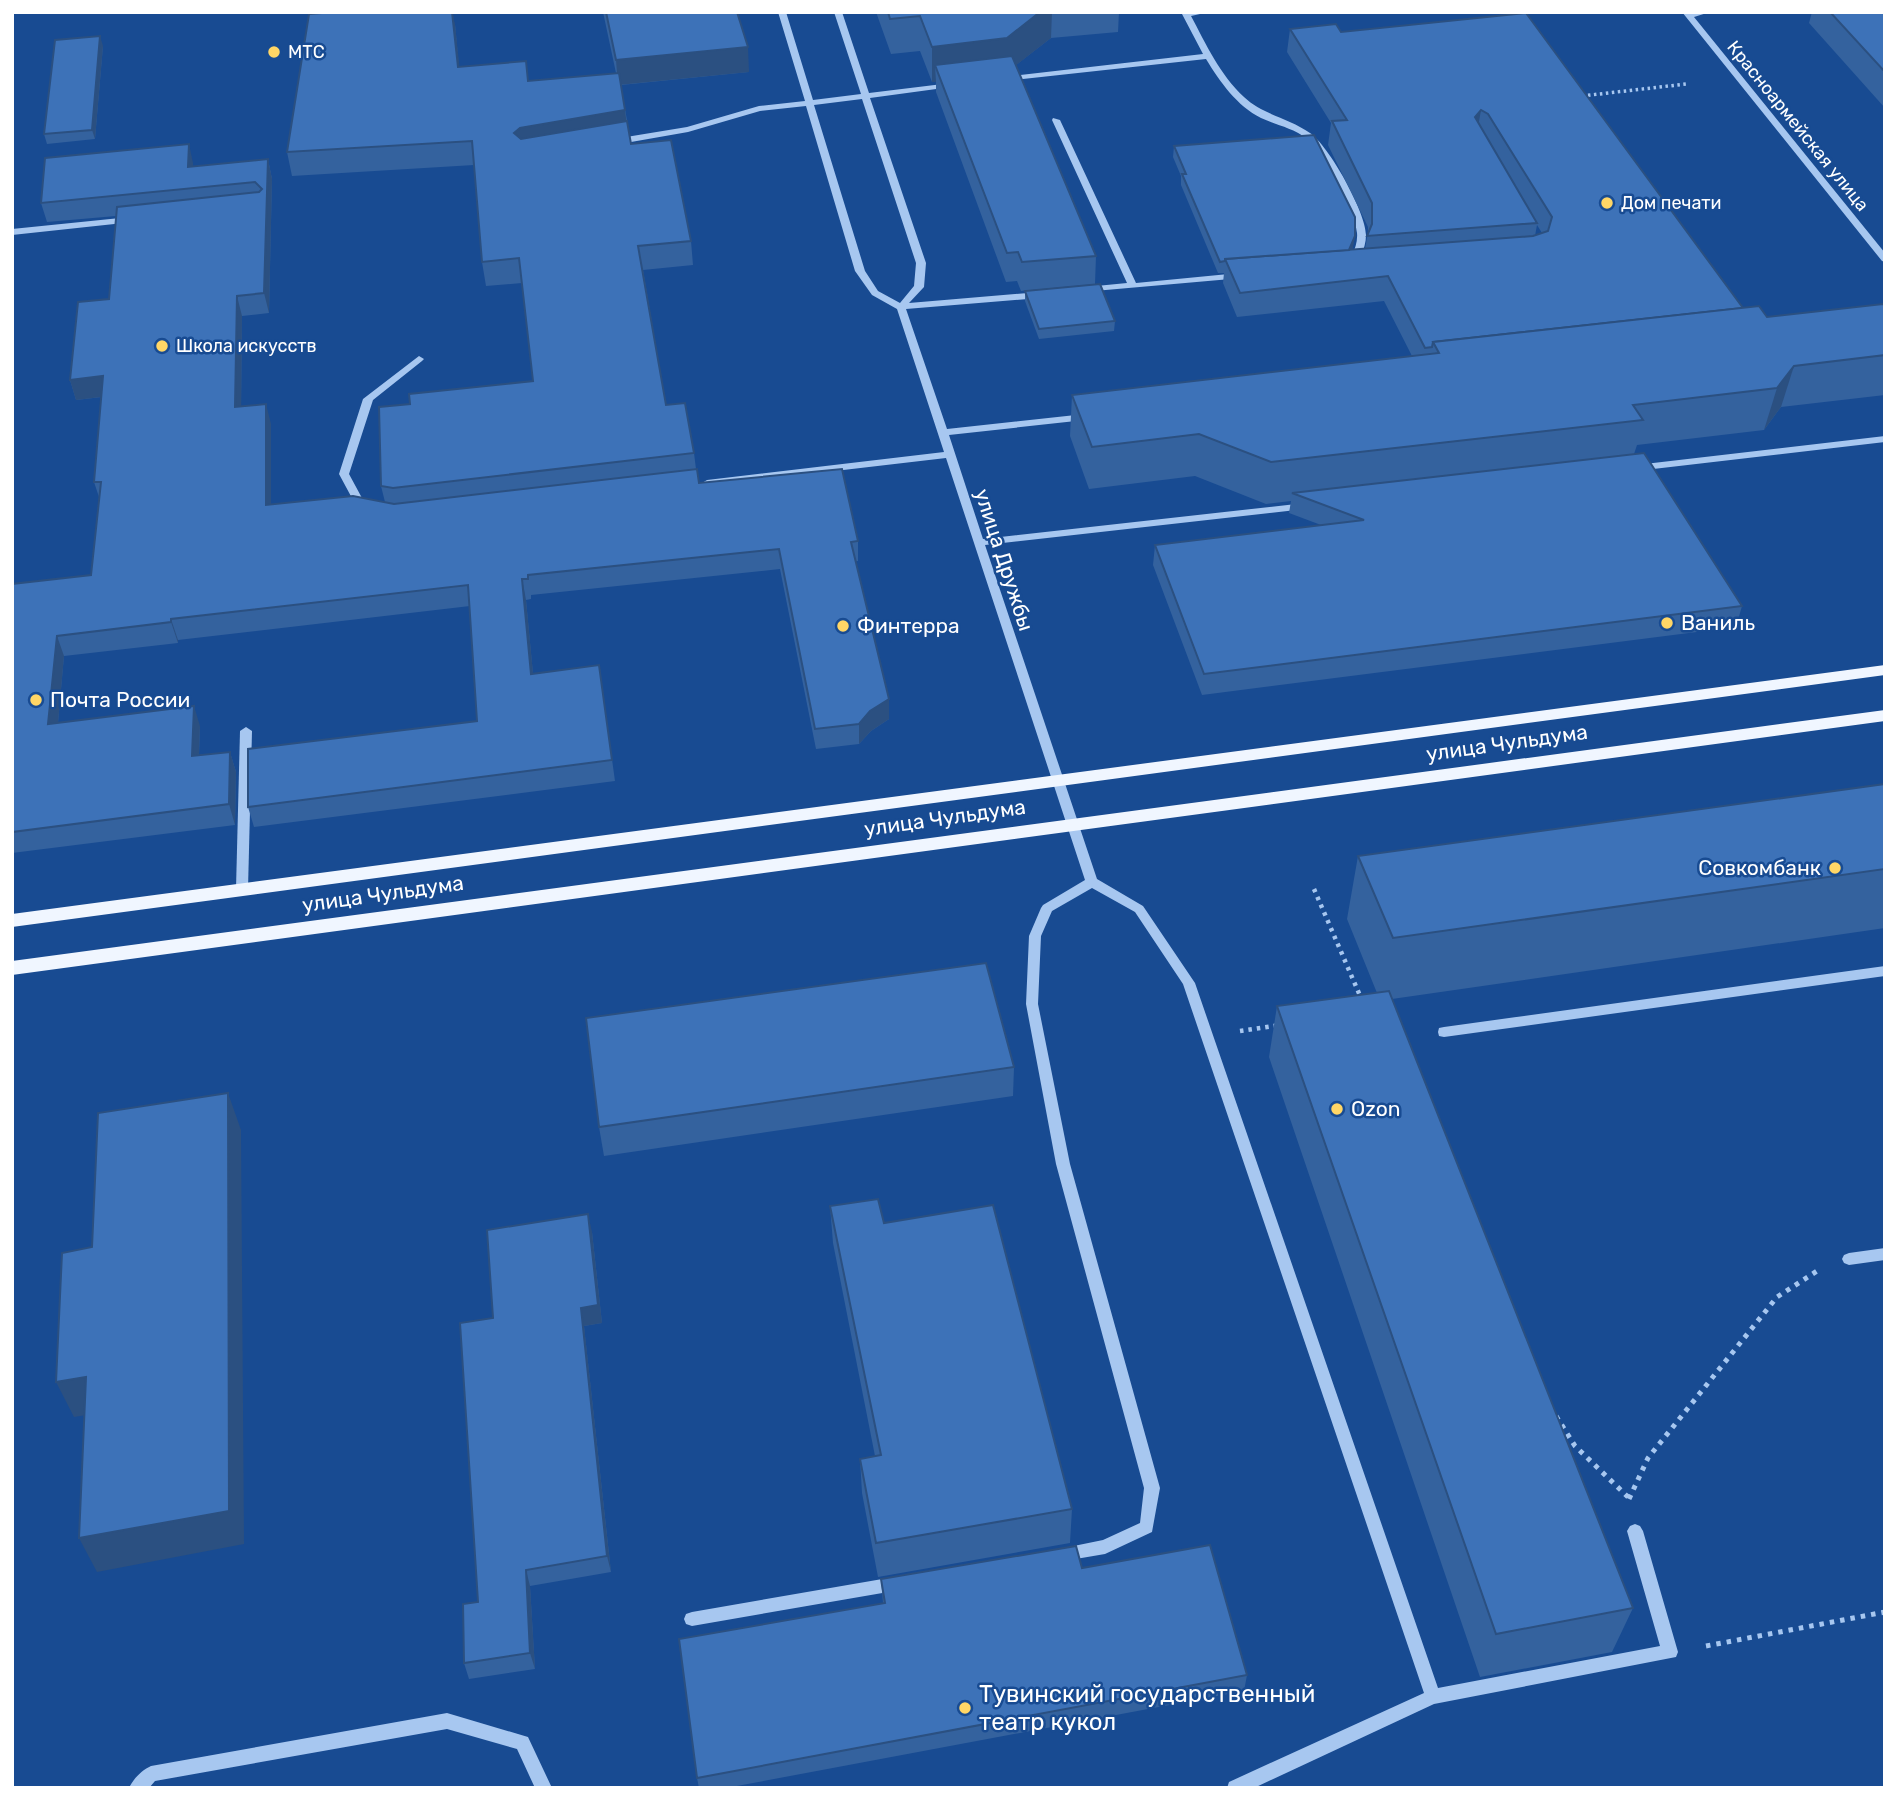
<svg xmlns="http://www.w3.org/2000/svg" width="1897" height="1800" viewBox="0 0 1897 1800" font-family="Rubik,sans-serif">
<style>
.lines{fill:none;stroke-linecap:round;stroke-linejoin:round}
.path-far2{stroke:#a7c7f0;stroke-width:3.5;stroke-dasharray:2.5 3.5;stroke-linecap:butt}
.path-far1{stroke:#a7c7f0;stroke-width:4.5;stroke-dasharray:3.5 5;stroke-linecap:butt}
.path{stroke:#a7c7f0;stroke-width:5;stroke-dasharray:4.5 6;stroke-linecap:butt}
.minor{fill:#a7c7f0;fill-rule:evenodd}
.major{fill:#f0f6ff;fill-rule:evenodd}
.wall{fill:#34629e;fill-rule:evenodd}
.shaded-wall{fill:#2b5081}
.building{fill:#3d72b8;stroke:#2b5081;stroke-width:2}
.poi-dot{fill:#ffd666;stroke:#184b92;stroke-width:2.5}
.labels{text-anchor:middle;stroke-width:5;stroke-linejoin:round;paint-order:stroke}
.far-poi-label{font-size:18px;fill:#fff;stroke:#184b92;text-anchor:start}
.far-street-label{font-size:18px;fill:#fff;stroke:#184b92}
.street-label{font-size:21px;fill:#fff;stroke:#184b92}
.poi-label{font-size:21px;fill:#fff;stroke:#184b92;text-anchor:start}
.near-poi-label{font-size:24px;fill:#fff;stroke:#184b92;text-anchor:start}
</style>
<rect width="100%" height="100%" fill="#184b92"/>
<g class="lines">
<polyline class="path-far2" points="1582,96 1686,84"/>
<g class="path-far1">
<polyline points="1314,889 1361,998"/>
<polyline points="1240,1031 1280,1025"/>
</g>
<g class="path">
<polyline points="1556,1416 1575,1446 1628,1497"/>
<polyline points="1629,1499 1648,1458 1777,1297 1817,1271"/>
<polyline points="1706,1646 1885,1612"/>
</g>
<g class="minor">
<path d="M778,12H786L813,100L861,94L834,12H842L869,93L951,83L955,85L951,87L870,98L926,263L924,287L909,303L1040,292L1045,295L1040,298L906,309L947,429L1085,414L1090,417L1085,420L949,435L983,539L1305,503L1310,506L1305,509L985,545L1097,879L1143,906L1195,983L1438,1688L1660,1646L1627,1531L1630,1526L1635,1524L1640,1526L1643,1531L1678,1652L1676,1657L1434,1704L1254,1788H1227L1229,1782L1424,1693L1183,984L1135,912L1092,888L1052,911L1041,936L1038,1004L1070,1164L1160,1488L1152,1532L1105,1554L1064,1561L1059,1559L1056,1554L1059,1549L1103,1540L1140,1523L1144,1488L1056,1164L1026,1004L1029,936L1041,908L1043,905L1085,880L946,458L707,486L702,483L707,480L944,452L897,309L872,295L855,271L806,106L760,111L688,132L614,145L610,142L614,139L687,127L759,106L805,101ZM862,99L916,263L914,286L900,303L878,291L865,271L814,105Z"/>
<path d="M1183,12H1209L1191,16C1206,44 1220,75 1244,97C1263,115 1289,118 1310,133C1329,146 1366,212 1366,235C1366,246 1361,257 1356,266H1350L1348,264C1353,254 1358,244 1357,233C1356,211 1323,152 1306,138C1293,128 1276,125 1261,118C1237,106 1220,82 1206,59L1004,81L1000,79L1004,77L1203,54L1182,14Z"/>
<polygon points="1682,12 1710,12 1694,17 1885,253 1885,262 1882,261"/>
<polygon points="1053,118 1060,120 1136,283 1239,273 1242,274 1242,278 1083,292 1081,290 1086,287 1127,283 1052,120"/>
<polygon points="130,217 134,220 133,222 12,235 12,229"/>
<polygon points="419,356 424,359 422,361 373,400 349,474 369,511 368,513 360,513 339,474 363,399"/>
<polygon points="1885,436 1885,442 1636,471 1631,468 1636,465"/>
<polygon points="246,727 252,731 248,889 242,893 236,889 240,731"/>
<polygon points="1885,966 1885,976 1444,1037 1439,1036 1438,1032 1439,1028 1444,1027"/>
<polygon points="1885,1248 1885,1260 1849,1265 1844,1263 1842,1259 1844,1255 1849,1253"/>
<polygon points="894,1577 899,1579 902,1584 899,1589 894,1591 692,1626 686,1624 684,1619 686,1614 692,1612"/>
<path d="M447,1713L528,1737L552,1788H535L517,1749L447,1729L155,1781L149,1788H129C133,1779 142,1770 151,1766Z"/>
</g>
<g class="major">
<polygon points="1885,665 1885,675 12,927 12,914"/>
<polygon points="1885,710 1885,721 12,975 12,961"/>
</g>
</g>
<g class="wall">
<polygon points="603,12 737,12 749,72 621,85 631,144 691,241 693,265 643,270 666,405 694,453 696,469 699,483 858,541 858,561 856,561 889,719 871,731 859,744 816,749 780,569 531,595 531,599 526,600 533,674 599,665 615,781 254,827 248,807 477,721 470,606 178,640 178,643 64,656 58,723 200,726 199,755 230,752 236,772 235,825 12,853 12,584 91,575 99,497 94,482 102,397 76,400 70,380 109,299 116,216 47,222 41,203 193,163 193,167 268,159 272,179 269,313 242,316 241,407 271,424 271,505 385,502 381,486 410,404 533,381 522,283 486,286 482,262 474,165 292,176 287,152 455,24 459,67 526,61 528,81 616,73"/>
<polygon points="876,12 1119,12 1118,32 1051,38 1016,65 1096,256 1095,284 1021,291 1017,281 1006,282 936,92 936,82 932,82 920,51 891,54"/>
<polygon points="1812,12 1885,12 1885,108 1809,23"/>
<path d="M1526,13L1743,308L1767,317L1885,306V395L1781,407L1764,430L1637,445L1634,454L1742,606L1736,627L1202,695L1153,565L1155,545L1321,525L1289,513L1291,501L1266,504L1195,476L1089,489L1070,436L1072,395L1412,356L1384,301L1237,317L1223,283L1224,273H1218L1181,185V176L1173,157L1174,146L1355,236L1352,250L1365,249L1368,232V227L1328,145L1331,123L1287,52L1290,29L1341,32ZM1537,225L1542,233L1535,236Z"/>
<polygon points="103,46 95,139 47,144 44,134"/>
<polygon points="1025,291 1115,321 1114,331 1039,339 1025,301"/>
<polygon points="1885,784 1885,928 1392,999 1633,1608 1612,1652 1480,1677 1269,1057 1277,1006 1377,993 1347,919 1358,856"/>
<polygon points="1014,1067 1013,1096 604,1156 599,1127"/>
<polygon points="830,1206 884,1223 1072,1509 1070,1543 878,1577 862,1493 860,1459 875,1456 833,1243"/>
<polygon points="592,1232 602,1323 584,1326 611,1572 530,1586 535,1669 469,1679 464,1663 478,1602 493,1318"/>
<polygon points="1082,1568 1247,1675 1244,1691 726,1788 699,1788 697,1778 883,1603 881,1579"/>
</g>
<g class="shaded-wall">
<polygon points="452,12 455,24 462,91 458,67"/>
<polygon points="1040,12 1052,12 1051,38 1006,73 935,65 936,82 932,82 932,47"/>
<polygon points="100,36 103,46 95,139 92,130"/>
<polygon points="748,47 749,72 618,85 616,60"/>
<polygon points="625,110 628,134 524,151 514,133 520,128"/>
<polygon points="1481,110 1477,133 1475,117"/>
<polygon points="189,144 193,163 193,187 188,167"/>
<polygon points="268,159 272,179 269,313 264,293"/>
<polygon points="1355,236 1353,247 1347,262 1349,250"/>
<polygon points="237,296 242,316 241,427 235,407"/>
<polygon points="1794,366 1781,407 1764,430 1777,388"/>
<polygon points="103,376 109,396 76,400 70,380"/>
<polygon points="266,404 271,424 271,526 266,505"/>
<polygon points="522,579 526,600 535,694 531,674"/>
<polygon points="171,619 178,640 178,643 171,622"/>
<polygon points="57,636 64,656 56,745 48,724"/>
<polygon points="889,699 889,719 871,731 859,744 859,724 870,711"/>
<polygon points="194,706 200,726 198,777 192,756"/>
<polygon points="230,752 236,772 235,825 229,804"/>
<polygon points="228,1093 241,1130 244,1544 97,1572 79,1538"/>
<polygon points="588,1214 592,1232 602,1323 584,1326 611,1572 607,1556 581,1308"/>
<polygon points="86,1377 104,1412 74,1417 56,1382"/>
<polygon points="526,1570 530,1586 535,1669 530,1653"/>
</g>
<g class="building">
<polygon points="321,12 452,12 458,67 526,61 528,81 619,73 625,110 520,128 514,133 521,139 627,121 631,144 671,140 691,241 638,246 666,405 685,403 694,453 393,488 381,486 379,407 410,404 409,394 533,381 519,258 482,262 472,141 287,152 309,14 321,13"/>
<polygon points="606,12 737,12 748,47 616,60"/>
<polygon points="888,12 1040,12 1007,38 932,47 920,16 890,19"/>
<polygon points="1830,12 1885,12 1885,72"/>
<polygon points="1526,13 1743,308 1433,342 1432,347 1425,348 1388,276 1240,293 1225,259 1533,236 1548,231 1552,217 1488,114 1481,110 1475,117 1537,223 1367,236 1372,224 1372,203 1332,121 1347,120 1290,29 1336,24 1341,32"/>
<polygon points="100,36 92,130 44,134 55,40"/>
<polygon points="1012,56 1096,256 1022,262 1018,252 1007,253 935,65"/>
<polygon points="1314,135 1355,217 1355,236 1349,250 1225,259 1225,261 1220,262 1182,174 1186,174 1174,146"/>
<polygon points="189,144 188,167 268,159 264,293 237,296 235,407 266,404 266,505 353,496 394,504 697,469 699,483 842,469 858,541 851,542 889,699 870,711 859,724 815,729 779,549 528,575 528,579 522,579 531,674 599,665 612,760 248,807 248,749 477,721 468,585 171,619 171,622 57,636 48,724 194,706 192,756 230,752 229,804 12,832 12,584 91,575 101,482 94,482 103,376 70,380 78,302 109,299 117,207 259,192 262,189 255,182 41,203 45,158"/>
<polygon points="1100,284 1115,321 1039,329 1025,291"/>
<polygon points="1883,304 1885,306 1885,355 1794,366 1777,388 1633,405 1643,420 1271,462 1199,434 1092,447 1072,395 1439,353 1433,342 1759,306 1767,317"/>
<polygon points="1644,453 1742,606 1204,674 1155,545 1364,520 1292,493"/>
<polygon points="1885,784 1885,869 1393,938 1358,856"/>
<polygon points="986,963 1014,1067 599,1127 586,1018"/>
<polygon points="1389,991 1633,1608 1496,1634 1277,1006"/>
<polygon points="228,1093 229,1511 79,1538 86,1377 56,1382 62,1253 92,1247 98,1113"/>
<polygon points="878,1199 884,1223 993,1205 1072,1509 876,1543 860,1459 881,1455 830,1206"/>
<polygon points="588,1214 598,1305 581,1308 607,1556 526,1570 530,1653 464,1663 463,1604 478,1602 460,1323 493,1318 487,1230"/>
<polygon points="1210,1545 1247,1675 697,1778 679,1639 885,1603 881,1579 1076,1546 1082,1568"/>
</g>
<g class="poi-dot">
<circle cx="274" cy="52" r="7"/>
<circle cx="1607" cy="203" r="7"/>
<circle cx="162" cy="346" r="7"/>
<circle cx="1667" cy="623" r="7"/>
<circle cx="843" cy="626" r="7"/>
<circle cx="36" cy="700" r="7"/>
<circle cx="1835" cy="868" r="7"/>
<circle cx="1337" cy="1109" r="7"/>
<circle cx="965" cy="1708" r="7"/>
</g>
<g class="labels">
<g class="far-poi-label">
<text x="288" y="58">МТС</text>
<text x="1621" y="209">Дом печати</text>
<text x="176" y="352">Школа искусств</text>
</g>
<g class="far-street-label">
<text transform="translate(1798 126) rotate(51)" y="6">Красноармейская улица</text>
</g>
<g class="street-label">
<text transform="translate(1004 560) rotate(72)" y="7">улица Дружбы</text>
<text transform="translate(1507 743) rotate(-8)" y="7">улица Чульдума</text>
<text transform="translate(945 818) rotate(-8)" y="7">улица Чульдума</text>
<text transform="translate(383 894) rotate(-8)" y="7">улица Чульдума</text>
</g>
<g class="poi-label">
<text x="1681" y="630">Ваниль</text>
<text x="857" y="633">Финтерра</text>
<text x="50" y="707">Почта России</text>
<text x="1821" y="875" text-anchor="end">Совкомбанк</text>
<text x="1351" y="1116">Ozon</text>
</g>
<g class="near-poi-label">
<text x="979" y="1702">Тувинский государственный<tspan x="979" dy="28">театр кукол</tspan></text>
</g>
</g>
<rect width="1897" height="1800" fill="none" stroke="#ffffff" stroke-width="28"/>
</svg>
